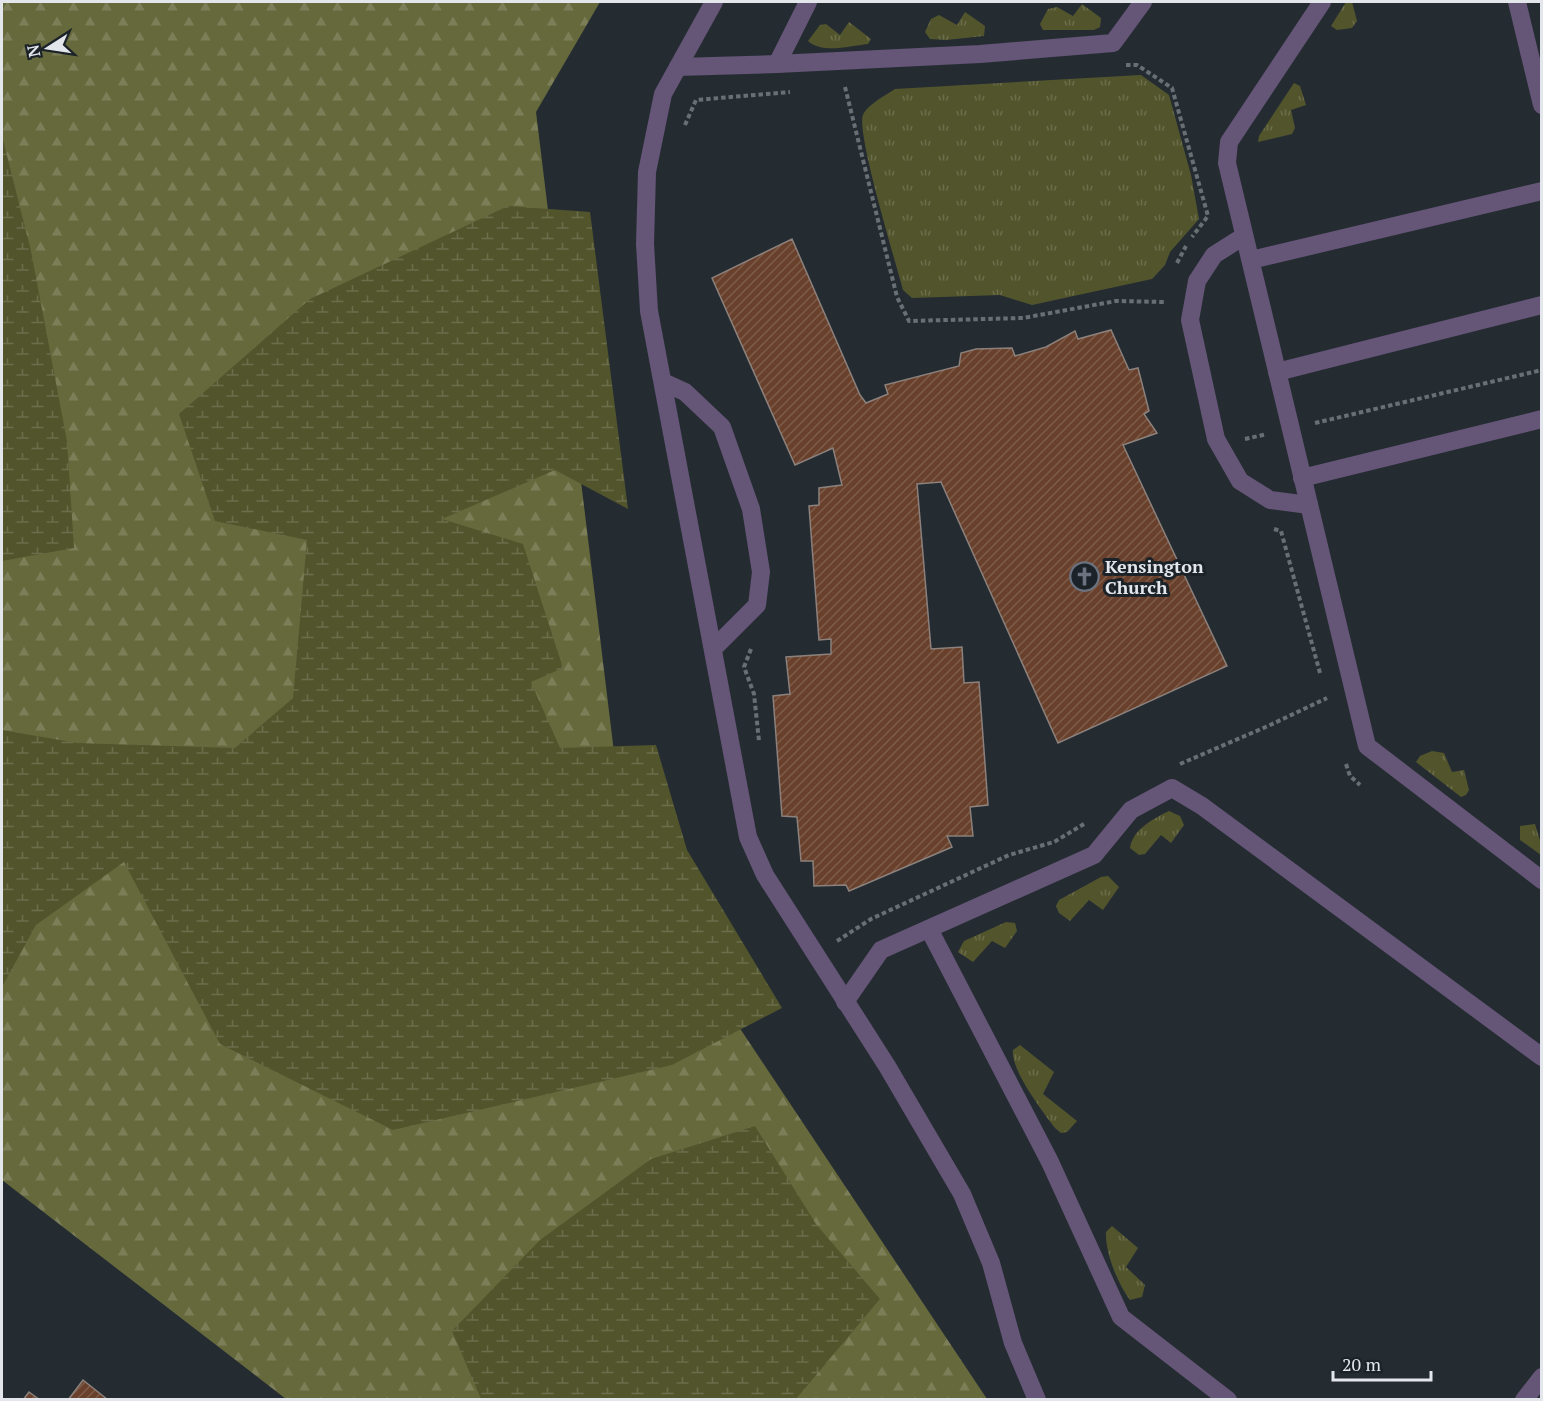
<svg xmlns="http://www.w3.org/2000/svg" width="1543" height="1401" viewBox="0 0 1543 1401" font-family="'PT Serif',serif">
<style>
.grass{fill:url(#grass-tufts)}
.forest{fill:url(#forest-firs)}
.wetland{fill:url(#wetland-marsh)}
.building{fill:url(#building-hatch);stroke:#8c817c;stroke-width:1.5}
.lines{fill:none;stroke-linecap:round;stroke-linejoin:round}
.path{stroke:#697075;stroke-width:4;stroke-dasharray:4.5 3;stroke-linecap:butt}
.lane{stroke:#655577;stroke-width:18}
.labels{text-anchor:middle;stroke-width:6;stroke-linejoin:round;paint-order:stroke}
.poi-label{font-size:18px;font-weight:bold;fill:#e3e7ec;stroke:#1b2228;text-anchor:start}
</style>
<defs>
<pattern id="grass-tufts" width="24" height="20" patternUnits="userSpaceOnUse" patternTransform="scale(1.5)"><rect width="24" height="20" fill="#52552c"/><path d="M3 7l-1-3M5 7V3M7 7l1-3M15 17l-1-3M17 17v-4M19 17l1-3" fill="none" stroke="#6b6d4b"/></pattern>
<pattern id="forest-firs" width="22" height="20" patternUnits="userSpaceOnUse" patternTransform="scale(1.5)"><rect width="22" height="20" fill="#66693c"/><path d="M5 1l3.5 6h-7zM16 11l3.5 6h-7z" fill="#7c7e58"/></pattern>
<pattern id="wetland-marsh" width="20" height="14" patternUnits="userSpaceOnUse" patternTransform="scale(1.5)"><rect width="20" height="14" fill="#52552c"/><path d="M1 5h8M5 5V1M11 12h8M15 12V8" fill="none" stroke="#6b6d4b"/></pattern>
<pattern id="building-hatch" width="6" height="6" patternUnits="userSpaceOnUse" patternTransform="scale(1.5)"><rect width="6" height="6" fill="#68402b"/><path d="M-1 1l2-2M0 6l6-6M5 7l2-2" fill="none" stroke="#7d5c4a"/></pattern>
</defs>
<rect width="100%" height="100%" fill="#242c32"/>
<g class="grass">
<polygon points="1346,2 1352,2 1357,21 1352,28 1337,30 1331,26"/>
<polygon points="1082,4 1101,18 1100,27 1094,30 1043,30 1040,24 1048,9 1057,7 1073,16"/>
<polygon points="965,12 985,26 984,36 946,40 930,39 925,32 931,19 939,15 957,25"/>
<path d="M849,22L871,39L868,44C849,46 823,54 808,41L820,25L826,24L840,35Z"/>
<path d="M1141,75L1169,95L1191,175L1199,219L1170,252L1165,265L1152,279L1032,305L1000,295L912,298L903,290C896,263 856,133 863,115C867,105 886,95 895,89Z"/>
<polygon points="1294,83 1300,86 1306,105 1291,110 1295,128 1292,134 1258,142 1259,136"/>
<polygon points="1432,751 1444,753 1452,772 1464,770 1469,790 1466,795 1461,797 1416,762 1420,756"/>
<path d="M1169,811L1180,816L1184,825L1171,843L1161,835L1145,854L1139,855L1130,848C1133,829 1153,819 1169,811Z"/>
<polygon points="1535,824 1541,844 1541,855 1520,840 1520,826"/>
<polygon points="1108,876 1119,887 1103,910 1089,900 1070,921 1059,913 1056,906 1059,900 1101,877"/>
<polygon points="1006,922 1015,923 1017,931 1005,948 992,941 973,962 958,952 964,941"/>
<path d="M1020,1045L1054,1072L1043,1094L1077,1121L1067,1132L1061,1133L1055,1128C1043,1112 1010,1069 1013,1050Z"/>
<path d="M1112,1226L1138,1248L1126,1267L1145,1285L1142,1297L1130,1300C1118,1284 1105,1253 1106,1232Z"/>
</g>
<polygon class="forest" points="2,2 600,2 536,112 627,859 987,1399 286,1399 2,1180"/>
<g class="wetland">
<polygon points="2,136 31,251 67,441 74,548 2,561"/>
<polygon points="508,206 590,212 628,509 555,470 442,519 523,544 563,668 531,682 560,748 656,745 687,850 782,1008 672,1065 393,1130 220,1044 124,862 36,925 2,987 2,730 77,743 235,748 293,698 307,540 215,521 179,414 310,299"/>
<polygon points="755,1126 816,1224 880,1299 796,1399 481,1399 452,1331 540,1240 651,1159"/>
</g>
<g class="building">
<polygon points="792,239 860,395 866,403 888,394 885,385 959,366 961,353 976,349 1012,348 1015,356 1046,347 1075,331 1078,339 1111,330 1129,370 1138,368 1149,411 1144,414 1157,433 1123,445 1227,666 1058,743 941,482 917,484 931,649 962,647 964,683 979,682 988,805 970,807 973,836 947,836 952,847 849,891 846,885 814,886 813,861 801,861 797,817 782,816 773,696 790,694 786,657 831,654 831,639 819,640 809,506 819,505 819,488 842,485 833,448 795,465 712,278"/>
<polygon points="83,1380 108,1400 68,1400"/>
<polygon points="29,1392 40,1400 23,1400"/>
</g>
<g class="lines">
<g class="path">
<polyline points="1126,65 1137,65 1172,88 1208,216 1192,237"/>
<polyline points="845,87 897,297 909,321 1023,318 1116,301 1164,302"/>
<polyline points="685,125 696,100 790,92"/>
<polyline points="1177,263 1186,246"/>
<polyline points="1315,423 1542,370"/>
<polyline points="1245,439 1267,434"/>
<polyline points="1274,529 1281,531 1320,673"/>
<polyline points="751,649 744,667 754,694 759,741"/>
<polyline points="1180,764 1268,726 1327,698"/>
<polyline points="1346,764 1350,776 1360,785"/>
<polyline points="837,941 871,919 1009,855 1054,842 1084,824"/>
</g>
<g class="lane">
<polyline points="714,2 663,94 647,172 645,244 649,311 748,837 765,875 887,1066 962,1194 991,1263 1013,1343 1037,1400"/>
<polyline points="808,2 777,64 980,54 1113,43 1143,2"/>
<polyline points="1322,2 1229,142 1227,163 1367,746 1542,880"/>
<polyline points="1517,2 1542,105"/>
<polyline points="678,67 777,64"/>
<polyline points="1244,236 1214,255 1197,281 1190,320 1216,439 1240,481 1270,500 1309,505"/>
<polyline points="1251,260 1542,191"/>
<polyline points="1277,372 1542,305"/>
<polyline points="663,382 685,392 722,427 751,509 761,572 757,605 713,649"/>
<polyline points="1302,478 1542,419"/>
<polyline points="929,929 1050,1162 1121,1317 1228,1400"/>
<polyline points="845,1002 881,950 1094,855 1131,810 1172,788 1202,806 1542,1057"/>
<polyline points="1524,1400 1542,1377"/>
</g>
</g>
<defs>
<symbol id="church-ring" viewBox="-11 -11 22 22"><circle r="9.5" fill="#1b2228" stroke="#6b7280" stroke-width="1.5"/><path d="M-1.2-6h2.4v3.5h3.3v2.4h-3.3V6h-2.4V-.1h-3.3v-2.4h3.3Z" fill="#6b7280"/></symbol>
</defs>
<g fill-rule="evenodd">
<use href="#church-ring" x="1068" y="560" width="33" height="33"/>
</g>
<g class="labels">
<g class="poi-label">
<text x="1105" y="573">Kensington<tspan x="1105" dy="21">Church</tspan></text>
</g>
</g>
<rect width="1543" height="1401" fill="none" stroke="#e3e7ec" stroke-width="6"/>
<g transform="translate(48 48) rotate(258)" stroke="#1b2228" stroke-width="4.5" paint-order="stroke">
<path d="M0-4.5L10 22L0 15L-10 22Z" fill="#e3e7ec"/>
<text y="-9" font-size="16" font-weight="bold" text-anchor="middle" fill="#e3e7ec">N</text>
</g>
<path d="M1333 1371v9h98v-9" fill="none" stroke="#e3e7ec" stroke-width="3"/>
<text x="1342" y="1371" font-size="18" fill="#e3e7ec" stroke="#1b2228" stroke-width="4.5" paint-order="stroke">20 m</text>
</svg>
